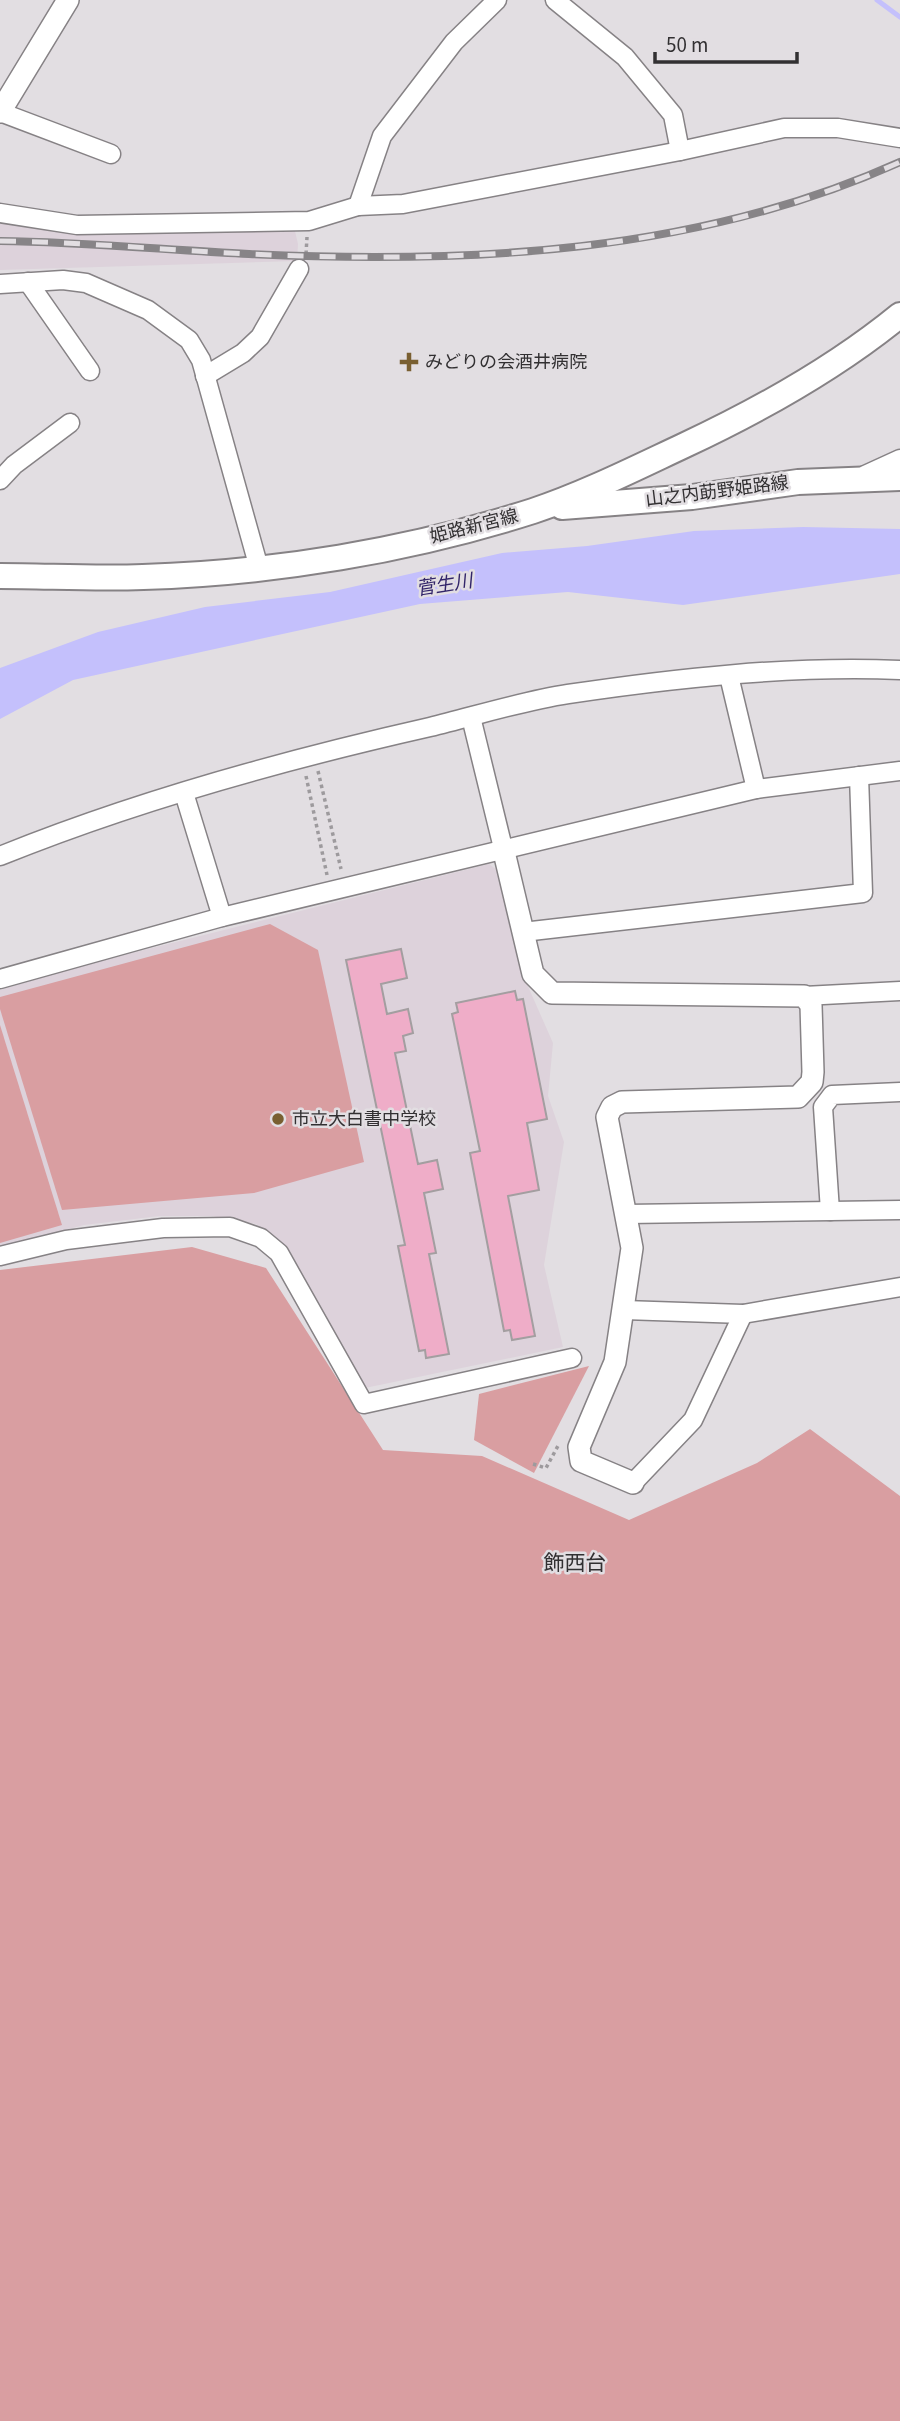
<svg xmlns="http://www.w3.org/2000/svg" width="900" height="2421" viewBox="0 0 900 2421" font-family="'Source Sans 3','Noto Sans JP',sans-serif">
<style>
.built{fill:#ddd2db}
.green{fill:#d99ea1}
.water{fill:#c4c0fc}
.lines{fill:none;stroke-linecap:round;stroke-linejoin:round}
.stream{stroke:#c4c0fc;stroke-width:5}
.building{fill:#efadc8;stroke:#a39ea0;stroke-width:2}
.minor-casing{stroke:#868285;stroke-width:21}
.tertiary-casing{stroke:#868285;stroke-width:24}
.secondary-casing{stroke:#868285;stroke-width:28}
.path{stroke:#9d9a9d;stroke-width:3.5;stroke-dasharray:3.5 3.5;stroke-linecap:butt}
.minor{stroke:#fff;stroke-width:18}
.tertiary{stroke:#fff;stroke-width:21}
.secondary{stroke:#fff;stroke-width:24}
.rail-casing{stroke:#878487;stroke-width:8}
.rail{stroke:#e2dee2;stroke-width:5;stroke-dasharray:16;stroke-linecap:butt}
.poi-dot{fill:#795f31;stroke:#e2dee2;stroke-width:2.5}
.labels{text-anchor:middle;stroke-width:5;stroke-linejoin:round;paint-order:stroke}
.poi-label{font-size:18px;fill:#323032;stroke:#e2dee2;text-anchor:start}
.street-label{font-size:18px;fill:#323032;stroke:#e2dee2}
.water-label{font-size:19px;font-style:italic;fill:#322569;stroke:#e2dee2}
.quarter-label{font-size:21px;fill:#323032;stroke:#e2dee2}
</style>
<rect width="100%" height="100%" fill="#e2dee2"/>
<g class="built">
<polygon points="0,222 94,233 294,227 298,244 297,261 0,270"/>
<polygon points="489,864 497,870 523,975 553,1043 548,1096 564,1142 544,1265 563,1347 360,1389 286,1248 256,1224 211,1216 160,1216 84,1225 0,1247 0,990 88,964"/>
</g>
<g class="green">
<polygon points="270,924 318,950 364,1162 254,1193 62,1210 0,1009 0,997"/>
<polygon points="0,1025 62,1225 0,1243"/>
<polygon points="192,1247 266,1268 383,1450 482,1456 629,1520 757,1463 810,1429 900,1496 900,2421 0,2421 0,1270"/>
<polygon points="589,1366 534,1473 474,1440 479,1394"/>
</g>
<polygon class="water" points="803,527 900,529 900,574 683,605 568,592 420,604 73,680 0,719 0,668 98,632 205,607 330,592 502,553 587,546 694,531"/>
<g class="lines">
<polyline class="stream" points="877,0 900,17"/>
</g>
<g class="building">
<polygon points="401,949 407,978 381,984 387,1014 408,1009 413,1033 403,1036 406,1051 395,1053 418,1164 437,1160 443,1189 424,1193 436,1253 429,1254 449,1354 426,1358 425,1350 419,1351 398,1246 405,1245 346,960"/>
<polygon points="515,991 517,1000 523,999 547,1119 527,1123 539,1190 508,1196 535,1336 512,1340 510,1330 504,1331 470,1153 480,1151 452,1014 458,1012 456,1003"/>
</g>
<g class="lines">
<defs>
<g id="minor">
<polyline points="555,0 625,57 673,115 680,151"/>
<polyline points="0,112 111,154"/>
<polyline points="358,206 382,136 454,42 497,0"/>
<polyline points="0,213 77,225 309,221 358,206 403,204 680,151 784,128 838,128 900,138"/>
<polyline points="28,282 90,371"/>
<polyline points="0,284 63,280 86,283 148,310 189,340 201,360 259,568"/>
<polyline points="205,376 243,353 260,337 299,269"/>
<polyline points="865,475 900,459"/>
<polyline points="0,480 14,465 70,423"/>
<polyline points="729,676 756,789"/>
<polyline points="471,717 504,852"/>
<polyline points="184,793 222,917"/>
<path d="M0,856C138,800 284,760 430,727C475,716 522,701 568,694C675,678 792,665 900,670"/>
<polyline points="523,932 863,893 859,776"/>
<polyline points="0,979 222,917 756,789 900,771"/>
<polyline points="804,996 900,991"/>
<polyline points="830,1211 823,1107 832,1095 900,1092"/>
<polyline points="627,1214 900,1210"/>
<polyline points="0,1256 66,1240 163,1228 230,1227 261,1238 279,1253 364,1404 572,1358"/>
<polyline points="624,1310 743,1314 900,1287"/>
<polyline points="633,1483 693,1420 743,1314"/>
</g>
<g id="tertiary">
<polyline points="0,112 68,0"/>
<polyline points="504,852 533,974 552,993 804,996 811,1005 813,1072 812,1082 798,1097 622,1102 612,1107 607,1117 632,1248 615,1362 579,1447 581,1461 633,1483"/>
</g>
<g id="secondary">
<polyline points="562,507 692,497 798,482 900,478"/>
<path d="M0,576C47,576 95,579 143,577C273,573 408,551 533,511C584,494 634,469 683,446C760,410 834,369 900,315"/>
</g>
</defs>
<use href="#minor" class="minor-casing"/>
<use href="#tertiary" class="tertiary-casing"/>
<use href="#secondary" class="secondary-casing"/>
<g class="path">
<polyline points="306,254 307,237"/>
<polyline points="318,771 341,869"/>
<polyline points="306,776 327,875"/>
<polyline points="533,1464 546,1468 559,1444"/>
</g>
<use href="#minor" class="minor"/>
<use href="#tertiary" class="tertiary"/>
<use href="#secondary" class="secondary"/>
<defs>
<path id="rail" d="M0,241C83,242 166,250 249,254C469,264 696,254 900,162"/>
</defs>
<use href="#rail" class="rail-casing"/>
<use href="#rail" class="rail"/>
</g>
<g class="poi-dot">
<path d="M405.5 351.5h7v7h7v7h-7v7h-7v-7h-7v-7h7z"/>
<circle cx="278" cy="1119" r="7"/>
</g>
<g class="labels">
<g class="poi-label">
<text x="425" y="368">みどりの会酒井病院</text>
<text x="292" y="1125">市立大白書中学校</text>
</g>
<g class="street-label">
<text transform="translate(717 491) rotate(-7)" y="6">山之内莇野姫路線</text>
<text transform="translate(474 526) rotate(-14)" y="6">姫路新宮線</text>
</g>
<g class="water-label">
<text transform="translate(444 584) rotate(-9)" y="7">菅生川</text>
</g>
<g class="quarter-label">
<text x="575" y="1570">飾西台</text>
</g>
</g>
<path d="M655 52v10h142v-10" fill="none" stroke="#323032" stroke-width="3.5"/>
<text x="666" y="52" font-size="21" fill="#323032" stroke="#e2dee2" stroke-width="5" paint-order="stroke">50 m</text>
</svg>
